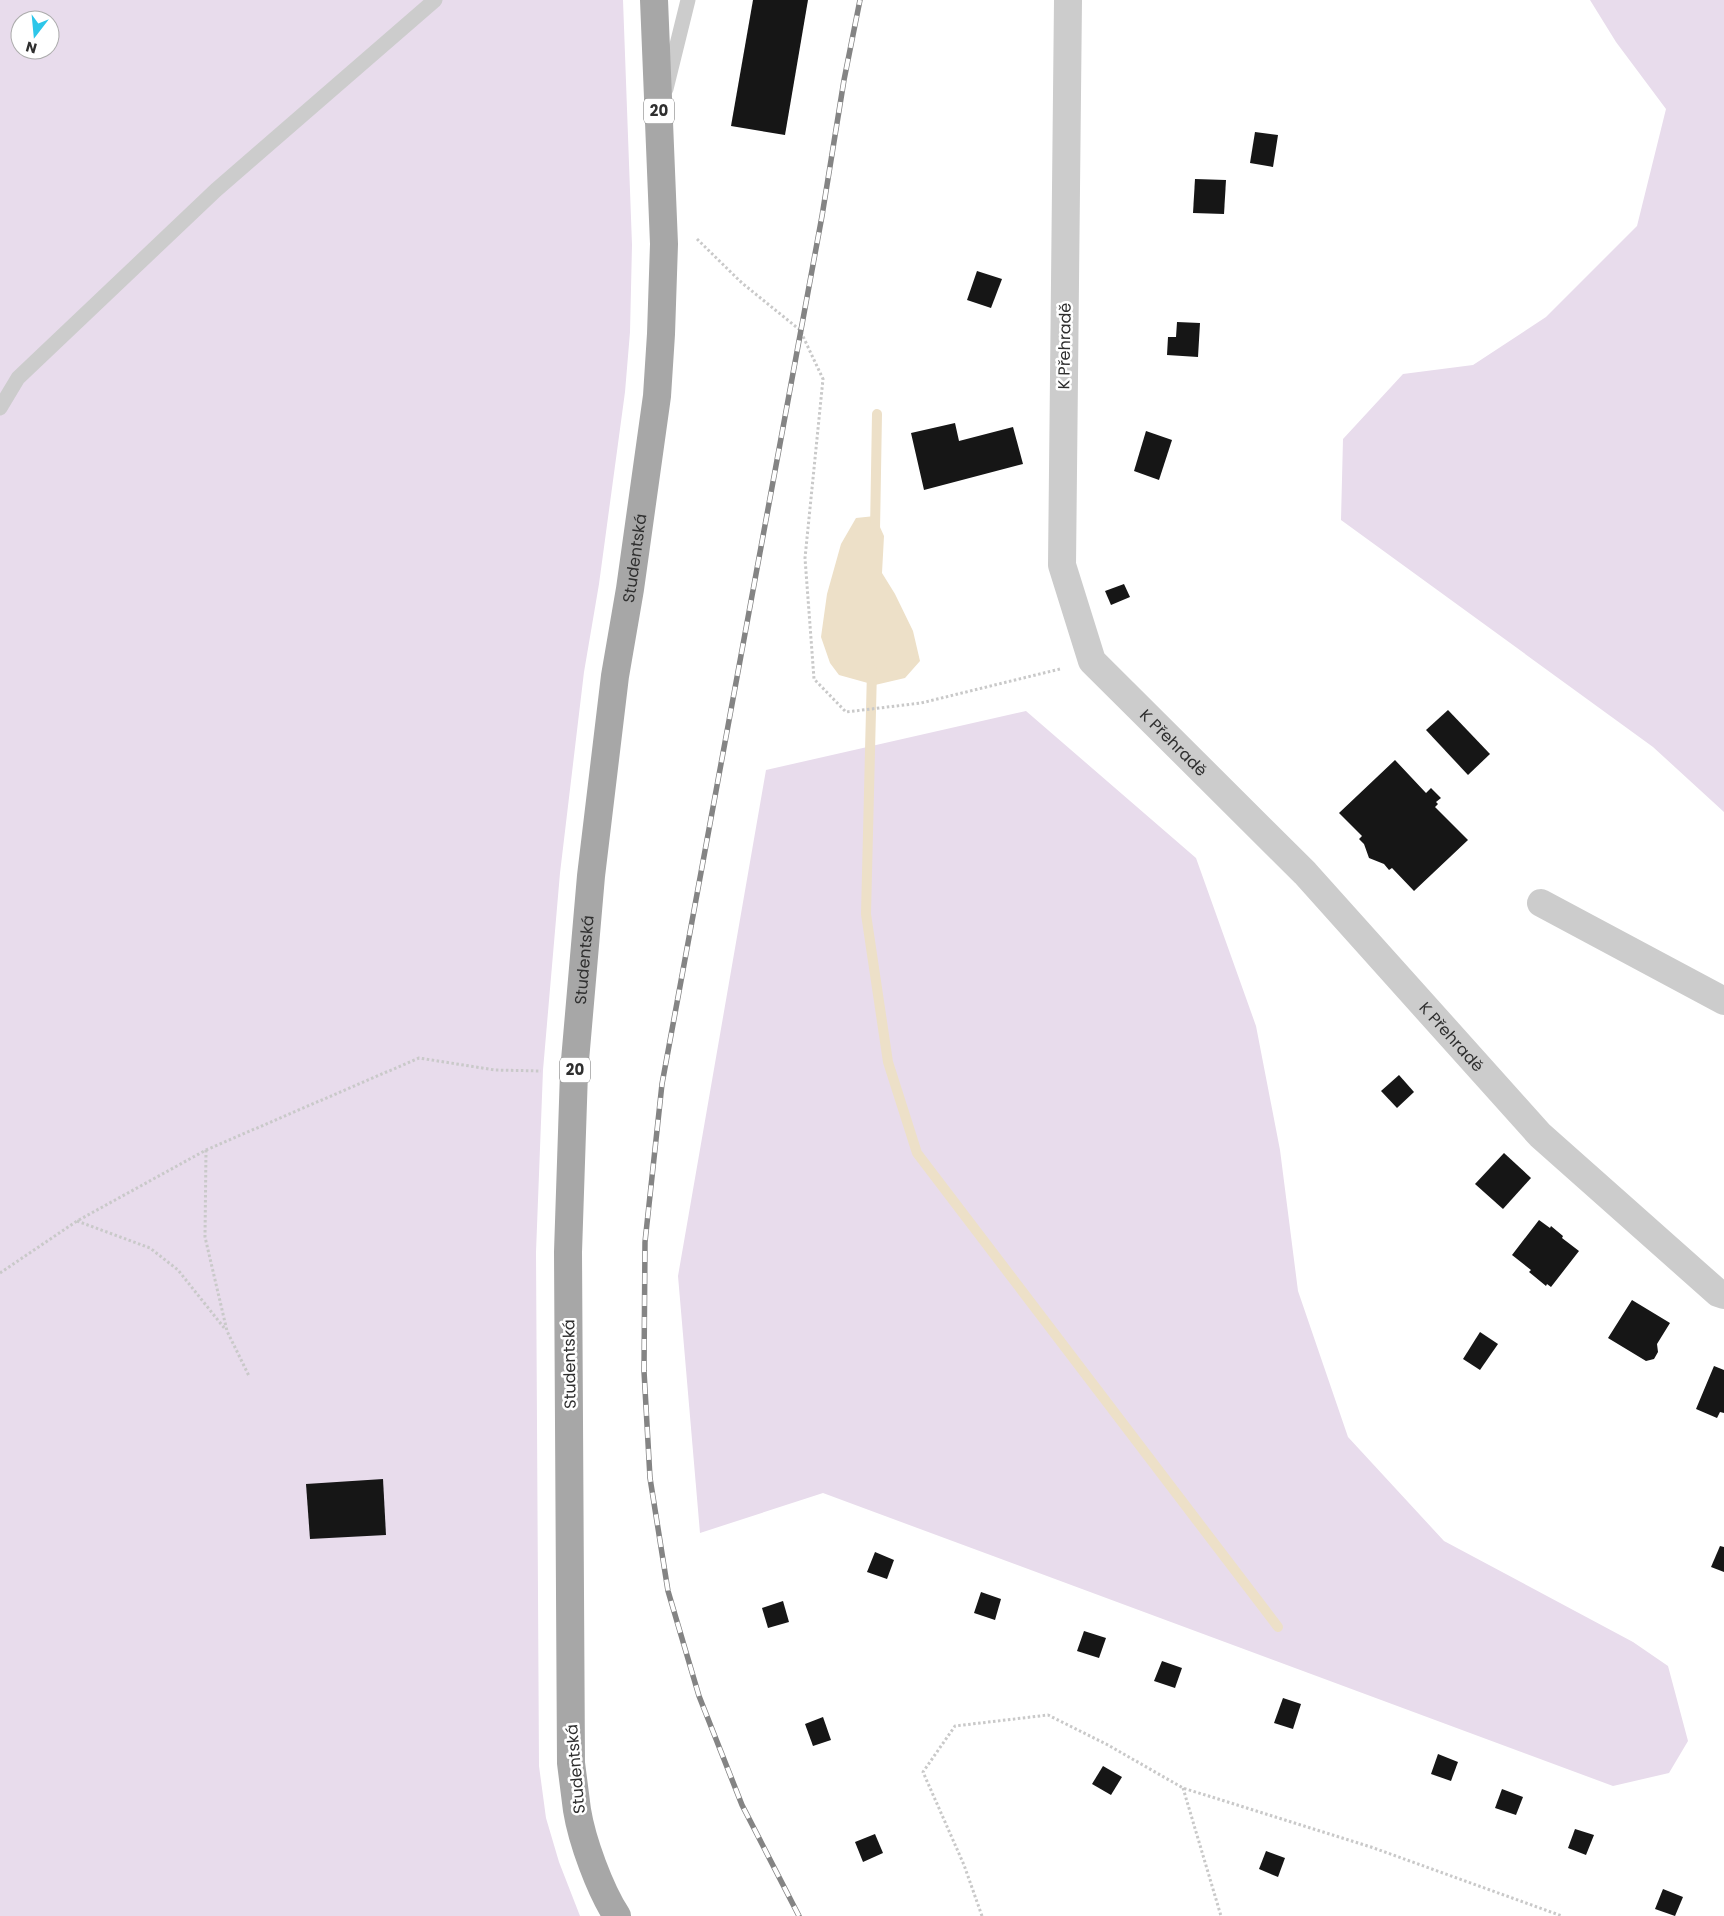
<svg xmlns="http://www.w3.org/2000/svg" width="1724" height="1916" viewBox="0 0 1724 1916" font-family="Poppins,sans-serif">
<style>
.green{fill:#e8dcec;fill-rule:evenodd}
.water{fill:#ede0c8}
.lines{fill:none;stroke-linecap:round;stroke-linejoin:round}
.stream{stroke:#ede0c8;stroke-width:10}
.building{fill:#161616}
.path{stroke:#c9c9c9;stroke-width:3;stroke-dasharray:2.5 2.5;stroke-linecap:butt}
.service{stroke:#ccc;stroke-width:15}
.minor{stroke:#ccc;stroke-width:28}
.primary{stroke:#a7a7a7;stroke-width:28}
.rail-casing{stroke:#848484;stroke-width:5.5}
.rail{stroke:#fff;stroke-width:4;stroke-dasharray:11;stroke-linecap:butt}
.labels{text-anchor:middle;stroke-width:5;stroke-linejoin:round;paint-order:stroke}
.shield{fill:#fff;stroke:#6d6d6d;stroke-width:1}
.shield-label{font-size:15px;font-weight:bold;fill:#2f2f2f}
.street-label{font-size:16px;fill:#2f2f2f;stroke:#fff}
</style>
<rect width="100%" height="100%" fill="#fff"/>
<g class="green">
<path d="M0,0H623L632,245L630,332L625,392L599,584L584,672L560,873L543,1070L536,1252L539,1766L546,1818L559,1862L580,1916H0ZM20,20H50V50H20Z"/>
<polygon points="1590,0 1724,0 1724,812 1653,747 1341,520 1343,439 1403,374 1473,365 1546,317 1637,226 1666,109 1616,42"/>
<polygon points="1026,711 1196,858 1256,1026 1280,1150 1298,1291 1348,1437 1444,1541 1633,1642 1668,1666 1688,1741 1669,1773 1613,1786 823,1493 700,1533 678,1276 766,770"/>
</g>
<polygon class="water" points="875,516 884,536 882,573 895,594 913,631 920,661 905,678 875,685 839,675 830,663 821,637 827,594 841,544 856,518"/>
<g class="lines">
<g class="stream">
<polyline points="875,531 877,414"/>
<polyline points="872,670 866,914 888,1062 917,1153 1278,1627"/>
</g>
</g>
<g class="building">
<polygon points="753,0 808,0 785,135 731,126"/>
<polygon points="1255,132 1278,135 1273,167 1250,163"/>
<polygon points="1195,179 1226,180 1224,214 1193,213"/>
<polygon points="977,271 1002,279 991,308 967,300"/>
<polygon points="1177,322 1200,323 1198,357 1167,355 1168,337 1176,337"/>
<polygon points="955,423 959,441 1013,427 1023,464 924,490 911,433"/>
<polygon points="1146,431 1172,440 1159,480 1134,471"/>
<polygon points="1124,584 1130,597 1111,605 1105,591"/>
<polygon points="1448,710 1490,754 1468,775 1426,730"/>
<polygon points="1395,760 1426,793 1431,788 1441,798 1436,802 1438,804 1435,807 1468,840 1414,891 1392,868 1389,870 1384,864 1369,858 1364,844 1359,839 1362,836 1339,813"/>
<polygon points="1399,1075 1414,1092 1397,1108 1381,1091"/>
<polygon points="1504,1153 1531,1178 1503,1209 1475,1184"/>
<polygon points="1539,1220 1550,1228 1551,1226 1563,1236 1562,1238 1579,1251 1551,1287 1547,1284 1546,1286 1529,1272 1531,1270 1512,1255"/>
<polygon points="1632,1300 1670,1323 1657,1344 1658,1352 1654,1359 1646,1361 1608,1338"/>
<polygon points="1480,1332 1498,1344 1480,1370 1463,1359"/>
<polygon points="1714,1366 1724,1370 1724,1413 1720,1412 1717,1418 1696,1409"/>
<polygon points="383,1479 386,1535 310,1539 306,1484"/>
<polygon points="1720,1546 1724,1547 1724,1572 1711,1567"/>
<polygon points="875,1552 894,1560 887,1579 867,1572"/>
<polygon points="981,1592 1001,1599 995,1620 974,1613"/>
<polygon points="783,1601 789,1622 768,1628 762,1608"/>
<polygon points="1084,1631 1106,1638 1099,1658 1077,1651"/>
<polygon points="1162,1661 1182,1668 1175,1688 1154,1681"/>
<polygon points="1283,1698 1301,1704 1293,1729 1274,1723"/>
<polygon points="823,1717 831,1740 813,1746 805,1724"/>
<polygon points="1438,1754 1458,1762 1451,1781 1431,1774"/>
<polygon points="1103,1766 1122,1777 1111,1795 1092,1784"/>
<polygon points="1502,1789 1523,1797 1516,1815 1495,1808"/>
<polygon points="1575,1829 1594,1835 1586,1855 1568,1848"/>
<polygon points="875,1834 883,1853 863,1862 855,1842"/>
<polygon points="1266,1851 1285,1858 1278,1877 1259,1869"/>
<polygon points="1663,1889 1683,1897 1675,1916 1655,1909"/>
</g>
<g class="lines">
<g class="path">
<polyline points="697,239 742,283 800,330 823,379 805,558 814,679 846,712 921,703 1060,669"/>
<polyline points="206,1150 205,1237 227,1331 249,1376"/>
<polyline points="77,1221 150,1248 178,1270 225,1329"/>
<polyline points="0,1273 77,1221 206,1150 419,1058 495,1070 541,1071"/>
<polyline points="1183,1788 1221,1916"/>
<polyline points="982,1916 964,1865 923,1772 955,1726 1048,1715 1108,1745 1183,1788 1371,1847 1562,1916"/>
</g>
<g class="service">
<polyline points="666,89 688,0"/>
<polyline points="0,408 18,378 216,190 435,0"/>
</g>
<g class="minor">
<path id="s1" d="M1068,0L1062,565L1092,661L1305,873L1540,1135L1718,1293L1724,1295"/>
<polyline points="1541,903 1724,1001"/>
</g>
<path class="primary" id="s2" d="M617,1916C600,1890 582,1841 577,1810C575,1795 573,1779 571,1763L568,1252L574,1072L591,876L615,676L630,589L657,396L661,334L664,244L654,0"/>
<defs>
<polyline id="rail" points="799,1916 742,1805 699,1696 668,1591 650,1478 644,1371 645,1242 662,1084 822,216 844,80 860,0"/>
</defs>
<use href="#rail" class="rail-casing"/>
<use href="#rail" class="rail"/>
</g>
<g class="labels">
<g class="shield">
<rect x="644" y="98.5" width="30" height="25" rx="4"/>
<rect x="560" y="1057.5" width="30" height="25" rx="4"/>
</g>
<g class="shield-label">
<text x="659" y="116">20</text>
<text x="575" y="1075">20</text>
</g>
<g class="street-label">
<text transform="translate(1064 346) rotate(-89)" y="6">K Přehradě</text>
<text dy="6" stroke="none"><textPath href="#s2" startOffset="1370">Studentská</textPath></text>
<text dy="6" stroke="none"><textPath href="#s1" startOffset="781">K Přehradě</textPath></text>
<text dy="6" stroke="none"><textPath href="#s2" startOffset="965">Studentská</textPath></text>
<text dy="6" stroke="none"><textPath href="#s1" startOffset="1186">K Přehradě</textPath></text>
<text transform="translate(569 1364) rotate(-91)" y="6">Studentská</text>
<text transform="translate(575 1769) rotate(-95)" y="6">Studentská</text>
</g>
</g>
<g transform="translate(35 35) rotate(196)"><circle r="24" fill="#ffffff" stroke="#acacac"/>
<path d="M0-4L9 19L0 12L-9 19Z" fill="#2dc6e9"/>
<text y="-8" font-size="14" font-weight="bold" text-anchor="middle" fill="#2f2f2f">N</text>
</g>
</svg>
